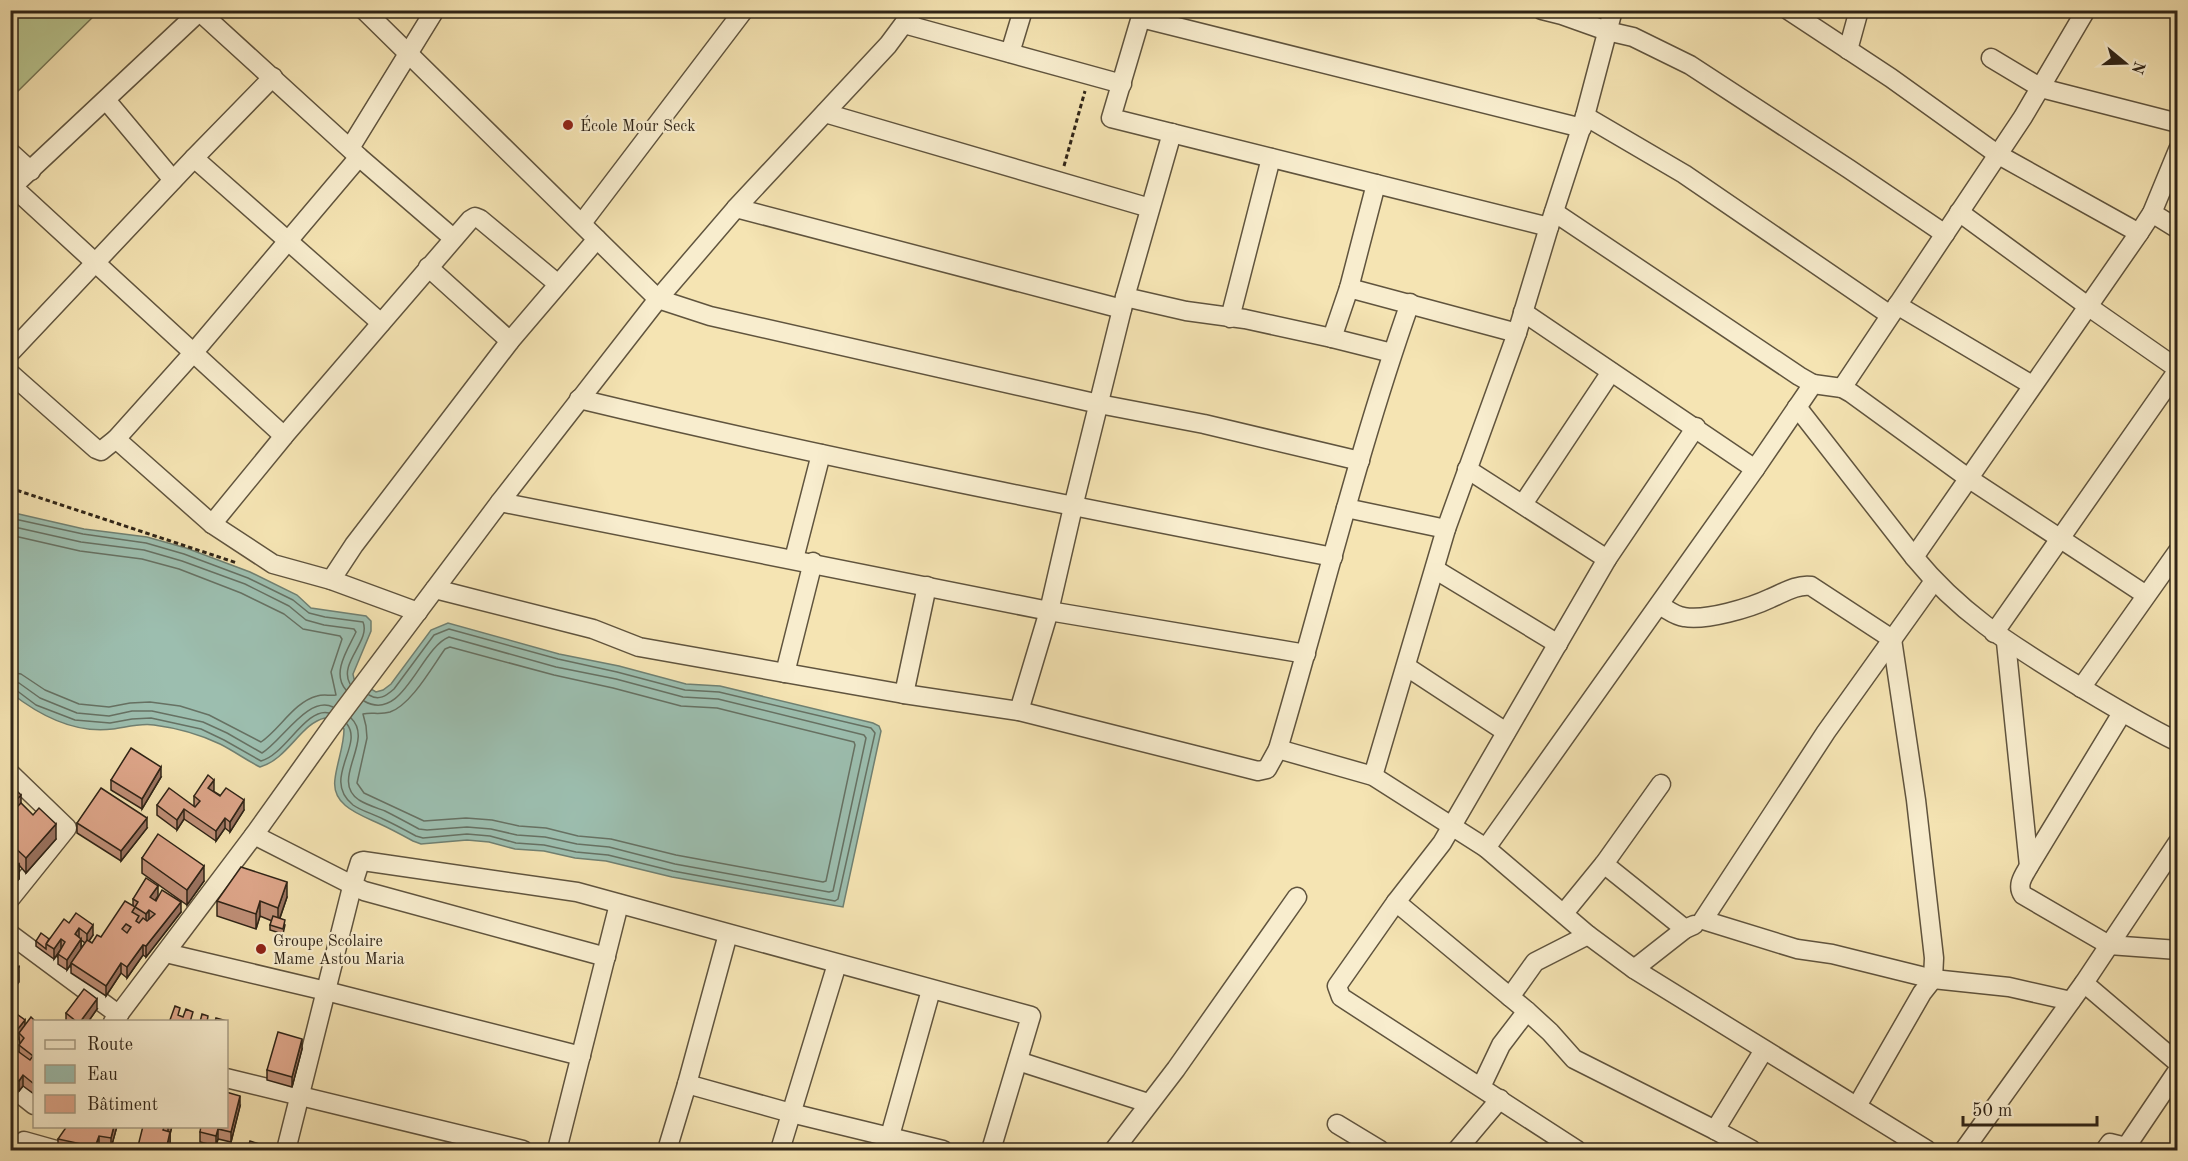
<svg xmlns="http://www.w3.org/2000/svg" width="2188" height="1161" viewBox="0 0 2188 1161" font-family="'Old Standard TT',serif">
<style>
.green{fill:#b8c58f;stroke:#747453;stroke-width:1.5}
.water{fill:#9cbeaf;stroke:#708072;stroke-width:1.5}
.lines{fill:none;stroke-linecap:round;stroke-linejoin:round}
.shore{stroke:#667163;stroke-width:1.5}
.minor-casing{stroke:#60543e;stroke-width:21}
.path{stroke:#2f2417;stroke-width:3;stroke-dasharray:4.5 3;stroke-linecap:butt}
.minor{stroke:#f8edce;stroke-width:18}
.wall{fill:#bf8f77;stroke:#2f2417;stroke-width:1.5;fill-rule:evenodd}
.shaded-wall{fill:#9b7461;stroke:#2f2417;stroke-width:1.5}
.building{fill:#dea68a;stroke:#2f2417;stroke-width:1.5;fill-rule:evenodd}
.poi-dot{fill:#8f2418;stroke:#f8edce;stroke-width:2}
.labels{text-anchor:middle;stroke-width:4.5;stroke-linejoin:round;paint-order:stroke}
.poi-label{font-size:16px;fill:#2f2417;stroke:#f8edce;text-anchor:start}
</style>
<rect width="100%" height="100%" fill="#f5e4b3"/>
<filter id="stains"><feTurbulence type="fractalNoise" baseFrequency=".00333" numOctaves="4"/><feColorMatrix values="0 0 0 0 .2 0 0 0 0 .09 0 0 0 0 .02 0 0 0 .5 -.17"/></filter>
<radialGradient id="worn" r=".72"><stop offset=".6" stop-color="#630" stop-opacity="0"/><stop offset="1" stop-color="#630" stop-opacity=".3"/></radialGradient>
<polygon class="green" points="11,10 99,10 99,11 11,98"/>
<path class="water" d="M10,512L84,529L147,537L186,548L250,572L297,595L311,608L366,616L371,621V631L353,674L354,679L376,692L383,690L391,684L431,630L448,623L559,654L619,666L686,684L720,686L873,723L879,726L881,731L843,907L672,877L606,861L575,858L544,851L515,849L489,842L467,840L421,844L413,841C402,835 391,829 380,824C361,815 331,806 335,779C337,762 344,746 344,729L325,718C301,723 288,759 260,767C246,760 234,751 220,744C199,734 177,728 154,725C140,723 127,727 113,729C75,734 39,715 11,693Z"/>
<g class="lines">
<g class="shore">
<path d="M10,518L83,534L146,543L184,554L248,578L293,600L309,613L325,617L363,622C371,641 338,663 350,684"/>
<path d="M10,526L81,542L144,550L182,561L245,584L289,606L306,620L324,625L354,629L356,632C348,649 331,673 346,690"/>
<path d="M10,535L80,551L142,559L179,569L241,593L284,614L303,629L340,636L342,639L331,672L336,695C330,696 323,694 317,696C294,702 280,729 261,742L209,715L180,706L150,702L130,703L109,707L79,704L45,690L21,674L10,672"/>
<path d="M450,647L554,675L613,688L681,706L717,708L854,742L855,745L826,881L823,882L676,855L611,839L578,836L546,828L519,826L492,820L466,818L424,821L364,793L357,783L367,738L366,726L363,714C371,712 380,715 390,712C411,705 432,667 445,649Z"/>
<path d="M10,681L19,683L40,698L77,713L109,716L132,711H152L203,722L227,733L262,753C282,741 308,695 333,707"/>
<path d="M10,689L16,690L36,705L75,720L110,723L132,719L151,718L201,729L224,740L261,761C285,755 306,707 329,713"/>
<path d="M351,718C375,741 329,780 359,800C367,805 377,808 385,811C397,817 408,823 419,829L427,830L467,827L491,829L517,835L545,837L577,844L609,847L675,864L829,892L833,891L866,738L864,735L718,699L683,697L616,679L556,667L449,637C420,648 403,724 364,701"/>
<path d="M347,724C364,746 321,779 353,805C361,811 374,814 383,819C394,824 405,830 416,836L423,838L467,834L490,836L516,843L544,845L576,852L608,855L673,871L835,901L838,899L875,733L871,728L719,692L685,690L617,672L558,659L449,629L434,635L394,689C386,696 379,701 369,695"/>
</g>
<defs>
<g id="minor">
<polyline points="364,10 658,299 710,316 1099,404 1204,424 1360,461"/>
<polyline points="1143,10 1111,118 1549,227"/>
<polyline points="1542,10 1562,15 1607,31 1633,37 1690,65 1849,169 1945,234"/>
<polyline points="1788,10 1891,78 1997,154 2139,233"/>
<polyline points="200,12 359,157 453,238"/>
<polyline points="1141,18 1582,128"/>
<polyline points="904,24 1122,84"/>
<polyline points="1848,50 1859,10"/>
<polyline points="1010,53 1023,10"/>
<polyline points="1991,58 2041,88 2178,123"/>
<polyline points="106,100 173,180"/>
<polyline points="825,113 1150,208"/>
<polyline points="1585,116 1684,174 1890,315"/>
<polyline points="350,148 435,10"/>
<polyline points="10,152 31,171"/>
<polyline points="194,158 381,323"/>
<polyline points="13,187 284,436"/>
<polyline points="10,189 201,10"/>
<polyline points="736,208 1122,309"/>
<polyline points="1554,212 1799,376 1813,384"/>
<polyline points="1959,212 2089,307 2178,369"/>
<polyline points="2152,213 2178,229"/>
<polyline points="582,223 744,10"/>
<polyline points="428,267 510,341"/>
<polyline points="1349,288 1517,333"/>
<polyline points="1125,297 1186,311 1245,319 1332,338 1392,353"/>
<polyline points="1897,305 2032,385"/>
<polyline points="1523,312 1755,469"/>
<polyline points="1230,318 1271,158"/>
<polyline points="1332,338 1349,288 1376,184"/>
<polyline points="10,353 194,158 273,77"/>
<polyline points="10,373 96,449 101,451 116,439 194,352 359,157"/>
<polyline points="1842,388 2023,117 2086,10"/>
<path d="M579,399C829,459 1081,508 1333,557"/>
<path d="M1797,407L1914,557C1959,612 2007,642 2067,679C2103,701 2139,723 2178,742"/>
<polyline points="116,439 212,524 273,564 331,580 418,612"/>
<polyline points="1467,469 1607,559"/>
<polyline points="500,502 1049,611 1306,654"/>
<polyline points="1523,504 1611,372"/>
<polyline points="1346,508 1446,529"/>
<polyline points="212,524 284,436 470,220 475,217 480,219 558,284"/>
<polyline points="1914,557 2139,233 2152,213 2178,150"/>
<polyline points="794,559 821,454"/>
<polyline points="1436,570 1558,644"/>
<polyline points="331,580 354,545 510,341 597,239"/>
<polyline points="1934,581 1826,732 1703,920 1797,949 1832,954 1933,979 2009,987 2071,1001"/>
<path d="M435,589L593,629L639,647L904,694L1019,711L1258,771L1267,769L1278,749C1322,601 1358,450 1410,303"/>
<path d="M1659,605C1667,609 1675,616 1684,617C1706,621 1750,608 1771,598C1783,593 1797,584 1811,586L1892,639L1916,800L1934,958L1933,979L1922,993L1857,1106"/>
<polyline points="1994,633 2178,370"/>
<polyline points="2006,642 2029,866"/>
<polyline points="1407,667 1506,732"/>
<polyline points="785,673 813,562"/>
<polyline points="2081,688 2178,551"/>
<polyline points="904,694 927,586"/>
<polyline points="1019,711 1049,611 1073,507 1125,297 1172,133"/>
<path d="M2122,713L2029,866C2024,875 2016,885 2023,895L2109,945L2178,950"/>
<polyline points="1278,749 1373,776 1486,848 1588,935 1634,969 1927,1150"/>
<polyline points="10,773 67,828 10,899"/>
<polyline points="1373,776 1446,529 1517,333 1549,227 1585,116 1613,10"/>
<polyline points="254,835 364,891 606,957"/>
<polyline points="1486,848 1755,469 1813,384 1842,388 1851,393 1968,478 2146,595"/>
<polyline points="1604,864 1685,929"/>
<polyline points="1396,902 1527,1011 1550,1032 1574,1059 1715,1130 1752,1150"/>
<polyline points="1564,913 1604,864 1661,784"/>
<polyline points="10,934 119,1015"/>
<polyline points="166,953 326,991 581,1056"/>
<polyline points="1634,969 1685,929 1694,925"/>
<polyline points="2084,983 2178,1063"/>
<polyline points="1510,997 1535,962 1588,935"/>
<polyline points="113,1022 254,835 332,726 500,502 658,299 736,208 888,45 914,10"/>
<polyline points="1018,1061 1148,1103"/>
<polyline points="226,1078 523,1150"/>
<polyline points="687,1084 791,1113 943,1150"/>
<polyline points="10,1086 34,1105"/>
<polyline points="1481,1087 1501,1045 1527,1011"/>
<polyline points="1337,1124 1380,1150"/>
<polyline points="1715,1130 1764,1050"/>
<polyline points="24,1141 56,1150"/>
<polyline points="2126,1147 2178,1070"/>
<polyline points="286,1150 352,887 360,862 363,861 577,892 1031,1016 991,1150"/>
<polyline points="557,1150 619,904"/>
<polyline points="667,1150 687,1084 728,934"/>
<polyline points="780,1150 837,964"/>
<polyline points="886,1150 931,990"/>
<polyline points="1114,1150 1176,1069 1297,897"/>
<polyline points="1457,1150 1500,1099"/>
<polyline points="1577,1150 1341,997 1337,986 1396,902 1442,843 1607,559 1696,427"/>
<polyline points="1964,1150 2084,983 2178,842"/>
<polyline points="2105,1150 2110,1143 2126,1147 2132,1150"/>
</g>
</defs>
<use href="#minor" class="minor-casing"/>
<g class="path">
<polyline points="1064,166 1085,91"/>
<polyline points="10,488 237,563"/>
</g>
<use href="#minor" class="minor"/>
</g>
<g class="wall">
<polygon points="161,777 142,809 111,790 111,780"/>
<polygon points="214,790 213,791 244,810 230,832 225,828 216,841 184,819 177,830 157,815 157,805 194,806 194,796"/>
<polygon points="10,792 56,839 26,873 19,865 19,879 10,888"/>
<polygon points="77,823 147,828 121,861 77,833"/>
<polygon points="142,858 204,881 187,905 142,873"/>
<path d="M158,896L155,900L181,912L146,957L143,955L127,978L121,973L106,996L71,973V964L67,970L58,964V954L54,959L36,946V941L49,939L69,923L93,935L89,941L92,943L101,937L133,906V899ZM81,940L85,943L81,949Z"/>
<polygon points="287,897 280,918 285,925 283,934 270,930 270,925 272,921 260,916 256,929 217,916 217,901"/>
<polygon points="10,1009 25,1025 36,1022 34,1094 23,1086 19,1091 10,1085 10,1056 19,1052 19,1045 20,1044 19,1038 10,1049"/>
<polygon points="97,1009 88,1022 66,1022 66,1013"/>
<polygon points="302,1049 292,1087 267,1080 267,1070"/>
<polygon points="240,1106 231,1142 218,1139 216,1146 200,1142 200,1132"/>
<polygon points="117,1126 111,1148 99,1146 97,1150 65,1150 58,1149 58,1139"/>
<polygon points="143,1126 172,1126 170,1134 170,1147"/>
</g>
<g class="shaded-wall">
<polygon points="161,767 161,777 142,809 142,799"/>
<polygon points="214,780 214,790 208,798 208,788"/>
<polygon points="21,795 21,810 10,821 10,806"/>
<polygon points="244,800 244,810 230,832 230,822"/>
<polygon points="184,809 184,819 177,830 177,820"/>
<polygon points="147,818 147,828 121,861 121,851"/>
<polygon points="225,818 225,828 216,841 216,831"/>
<polygon points="56,824 56,839 26,873 26,858"/>
<polygon points="19,864 19,879 10,888 10,873"/>
<polygon points="204,866 204,881 187,905 187,890"/>
<polygon points="287,882 287,897 278,923 278,908"/>
<polygon points="158,886 158,896 150,908 150,897"/>
<polygon points="260,901 260,916 256,929 256,914"/>
<polygon points="181,902 181,912 146,957 146,946"/>
<polygon points="149,910 149,920 146,924 146,914"/>
<polygon points="93,925 93,935 87,944 87,934"/>
<polygon points="79,928 79,938 75,934"/>
<polygon points="61,939 61,949 54,959 54,949"/>
<polygon points="81,939 81,949 67,970 67,960"/>
<polygon points="143,945 143,955 127,978 127,967"/>
<polygon points="121,963 121,973 106,996 106,986"/>
<polygon points="19,967 19,982 10,994 10,979"/>
<polygon points="97,999 97,1009 88,1022 80,1022"/>
<polygon points="25,1020 25,1030 19,1033 19,1038 10,1049 10,1039"/>
<polygon points="302,1039 302,1049 292,1087 292,1077"/>
<polygon points="23,1075 23,1086 19,1091 19,1081"/>
<polygon points="240,1096 240,1106 231,1142 231,1132"/>
<polygon points="114,1126 117,1126 111,1148 111,1138"/>
<polygon points="168,1126 172,1126 170,1134 170,1147 169,1150 166,1150 168,1141"/>
<polygon points="218,1129 218,1139 216,1146 216,1136"/>
<polygon points="99,1136 99,1146 97,1150 95,1150 95,1147"/>
</g>
<g class="building">
<polygon points="131,748 161,767 142,799 111,780"/>
<polygon points="208,775 214,780 208,788 220,796 226,788 244,800 230,822 225,818 216,831 184,809 177,820 157,805 169,788 195,807 200,801 194,796"/>
<polygon points="101,788 147,818 121,851 77,823"/>
<polygon points="16,790 21,795 10,806 10,792 13,794"/>
<polygon points="21,803 33,815 39,808 56,824 26,858 10,843 10,814"/>
<polygon points="158,834 204,866 187,890 142,858"/>
<polygon points="10,857 19,864 10,873"/>
<polygon points="241,867 287,882 278,908 260,901 256,914 217,901"/>
<path d="M146,878L158,886L150,897L156,901L162,890L181,902L146,946L143,945L127,967L121,963L106,986L71,963L87,940L92,943L97,935L101,937L125,901L135,907L138,902L133,899ZM135,907L146,914L149,910L155,914L147,921L143,918L139,923L136,921L139,916L132,912ZM126,924L131,927L127,933L122,929Z"/>
<polygon points="76,913 93,925 87,934 79,928 75,934 81,939 67,960 58,954 65,942 61,939 54,949 46,944 64,919 69,923"/>
<polygon points="273,916 285,920 283,929 270,925"/>
<polygon points="41,933 49,939 46,944 46,949 36,941"/>
<polygon points="10,960 19,967 10,979"/>
<polygon points="84,989 97,999 80,1022 77,1022 66,1013"/>
<polygon points="175,1006 180,1008 178,1015 183,1017 186,1009 193,1012 190,1022 174,1022 170,1020"/>
<polygon points="10,1009 25,1020 10,1039"/>
<polygon points="202,1014 208,1016 207,1022 200,1022"/>
<polygon points="31,1017 36,1022 34,1022 34,1084 23,1075 19,1081 10,1075 10,1056 16,1050 30,1060 33,1056 19,1045 24,1038 19,1033"/>
<polygon points="216,1018 227,1021 226,1024 226,1022 215,1022"/>
<polygon points="278,1032 302,1039 292,1077 267,1070"/>
<polygon points="226,1092 240,1096 231,1132 218,1129 216,1136 200,1132 201,1126 226,1126"/>
<polygon points="67,1126 114,1126 111,1138 99,1136 95,1147 58,1139"/>
<polygon points="143,1126 168,1126 168,1128 164,1127 163,1130 170,1132 166,1150 137,1150"/>
<polygon points="250,1141 278,1150 254,1150 248,1148"/>
</g>
<g class="poi-dot">
<circle cx="568" cy="125" r="6"/>
<circle cx="261" cy="949" r="6"/>
</g>
<g class="labels">
<g class="poi-label">
<text x="580" y="131">École Mour Seck</text>
<text x="273" y="946">Groupe Scolaire<tspan x="273" dy="18">Mame Astou Maria</tspan></text>
</g>
</g>
<rect width="2188" height="1161" fill="none" stroke="#f5e4b3" stroke-width="36"/>
<rect x="12" y="12" width="2164" height="1137" fill="none" stroke="#2f2417" stroke-width="3"/>
<rect x="18" y="18" width="2152" height="1125" fill="none" stroke="#2f2417" stroke-width="1.5"/>
<rect x="33" y="1020" width="195" height="108" fill="#f8edce" stroke="#a89d85" stroke-width="1.5"/>
<rect x="45" y="1040" width="30" height="9" fill="#f8edce" stroke="#a89d85" stroke-width="1.5"/>
<text x="87" y="1050" font-size="18" fill="#2f2417">Route</text>
<rect x="45" y="1065" width="30" height="18" fill="#9cbeaf" stroke="#a89d85" stroke-width="1.5"/>
<text x="87" y="1080" font-size="18" fill="#2f2417">Eau</text>
<rect x="45" y="1095" width="30" height="18" fill="#dea68a" stroke="#a89d85" stroke-width="1.5"/>
<text x="87" y="1110" font-size="18" fill="#2f2417">Bâtiment</text>
<g transform="translate(2125 63) rotate(109)" stroke="#f8edce" stroke-width="4.5" paint-order="stroke">
<path d="M0-4.5L10 22L0 15L-10 22Z" fill="#2f2417"/>
<text y="-9" font-size="16" font-weight="bold" text-anchor="middle" fill="#2f2417">N</text>
</g>
<path d="M1963 1116v9h134v-9" fill="none" stroke="#2f2417" stroke-width="3"/>
<text x="1972" y="1116" font-size="18" fill="#2f2417" stroke="#f8edce" stroke-width="4.5" paint-order="stroke">50 m</text>
<rect width="100%" height="100%" filter="url(#stains)"/>
<rect width="100%" height="100%" fill="url(#worn)"/>
</svg>
